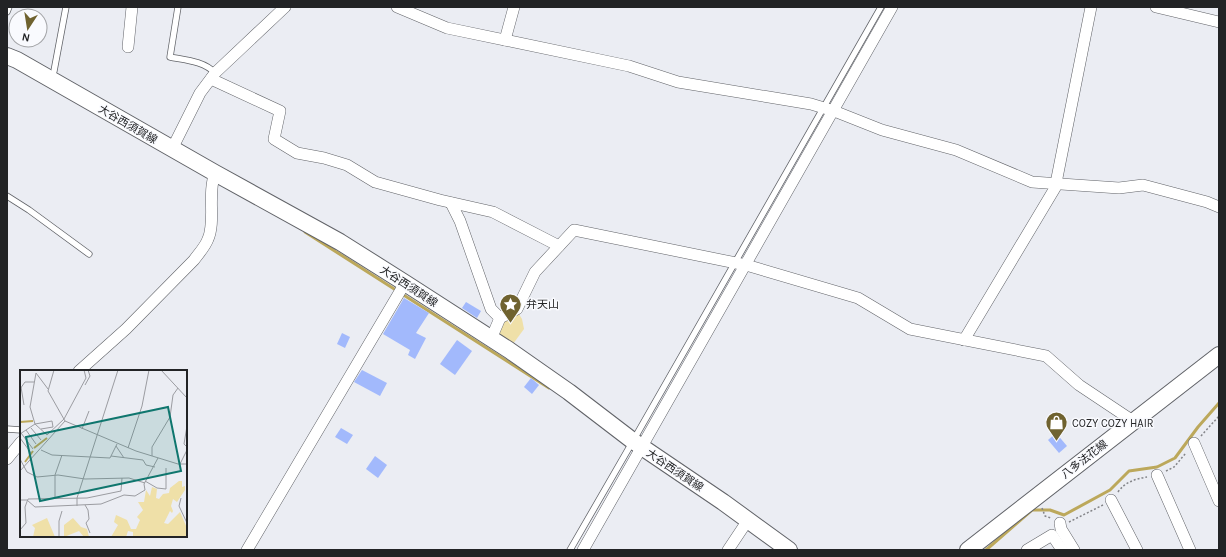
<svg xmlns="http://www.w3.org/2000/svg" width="1226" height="557" viewBox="0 0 1226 557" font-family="Karla,'Noto Sans JP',sans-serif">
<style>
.green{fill:#efe0a8}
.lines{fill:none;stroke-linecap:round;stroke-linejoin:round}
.stream{stroke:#bca85b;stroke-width:3}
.building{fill:#a2b9fc}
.lane-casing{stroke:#616368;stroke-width:7}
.street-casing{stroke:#616368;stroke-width:12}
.secondary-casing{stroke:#616368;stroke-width:18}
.path{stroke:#848589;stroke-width:1.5;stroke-dasharray:2 2;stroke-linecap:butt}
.lane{stroke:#fff;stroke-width:5.5}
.street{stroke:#fff;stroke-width:11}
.secondary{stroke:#fff;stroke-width:16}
.labels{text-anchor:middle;stroke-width:3;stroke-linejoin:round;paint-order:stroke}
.street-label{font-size:11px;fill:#222325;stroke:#f9fafe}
.poi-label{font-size:11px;fill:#222325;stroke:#f9fafe;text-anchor:start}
.inset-river{fill:none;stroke:#bca85b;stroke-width:2}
.inset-road{fill:none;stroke:#9b9ca1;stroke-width:1}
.view{fill:#0f766e;fill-opacity:0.15;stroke:#0f766e;stroke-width:2}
.inset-edge{fill:none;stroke:#222325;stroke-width:2}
</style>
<rect width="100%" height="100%" fill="#ebedf3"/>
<polygon class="green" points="517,311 522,319 524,329 513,344 498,337 501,319"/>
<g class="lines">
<g class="stream">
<polyline points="305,232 549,388"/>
<polyline points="986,550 1032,510 1050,510 1064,515 1110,490 1129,471 1157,467 1175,458 1198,427 1219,403"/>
</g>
</g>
<g class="building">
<polygon points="404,298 429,313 416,333 426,338 415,359 408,355 410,350 383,334"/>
<polygon points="466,302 481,311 477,318 462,308"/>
<polygon points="342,333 350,337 345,348 337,344"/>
<polygon points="457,340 472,351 455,375 440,364"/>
<polygon points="362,370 387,383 380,396 354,382"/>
<polygon points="531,378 539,385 532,394 524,387"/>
<polygon points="341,428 353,435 347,444 335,437"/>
<polygon points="1056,433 1067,446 1059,453 1048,440"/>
<polygon points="375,456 387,465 378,478 366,469"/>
</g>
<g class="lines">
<defs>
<g id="lane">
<path d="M178,7L170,57C185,60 204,61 215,73"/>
<polyline points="7,12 9,7"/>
<polyline points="52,77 54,71 66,7"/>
<polyline points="7,196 29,210 89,254"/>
<polyline points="7,429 21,430"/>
<polyline points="570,550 633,441 881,7"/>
</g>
<g id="street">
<polyline points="397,7 447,28 629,66 678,82 811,104 834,111 882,130 956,150 1032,182 1119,188 1143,185 1207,202 1219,207"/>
<polyline points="1156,7 1219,22"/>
<polyline points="505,40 514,7"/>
<polyline points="128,47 132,7"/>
<polyline points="211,79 280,111 274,139 297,153 324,158 347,165 375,182 440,200 493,212 559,246"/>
<polyline points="172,149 200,93 215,73 285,7"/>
<polyline points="451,203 460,221 491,309 500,318"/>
<polyline points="491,339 500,318 517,309 535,272 574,230 746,265 858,298 910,329 1046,356 1079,385 1133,421"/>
<polyline points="964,340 1055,188 1091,7"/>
<path d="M79,371L126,329L194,260C199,253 205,247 208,239C216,221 207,194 215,173"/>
<polyline points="1194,443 1219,501"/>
<polyline points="7,459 21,442"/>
<polyline points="1157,475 1190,550"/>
<polyline points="1111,500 1137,550"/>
<polyline points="1060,523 1061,529 1074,550"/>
<polyline points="247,550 405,283"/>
<polyline points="583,550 892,7"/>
<polyline points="728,550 748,520"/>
<polyline points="1027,550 1052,535 1062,550"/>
</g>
<g id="secondary">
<polyline points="7,56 17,60 215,173 340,242 405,283 509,350 569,392 633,441 723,502 789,550"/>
<polyline points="968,550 1219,355"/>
</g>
</defs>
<use href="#lane" class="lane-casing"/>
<use href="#street" class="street-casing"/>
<use href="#secondary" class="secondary-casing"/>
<g class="path">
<polyline points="1201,436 1219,416"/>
<polyline points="1166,471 1174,467 1186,453"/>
<path d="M1118,492C1125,482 1135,479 1147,477"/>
<polyline points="1042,508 1045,516 1051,518"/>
<polyline points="1069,522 1103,505"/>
</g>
<use href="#lane" class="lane"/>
<use href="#street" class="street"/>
<use href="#secondary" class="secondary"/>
</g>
<defs>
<symbol id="sight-pin" viewBox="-11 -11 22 30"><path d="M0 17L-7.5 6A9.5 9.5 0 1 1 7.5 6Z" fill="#6f622f" stroke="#f9fafe"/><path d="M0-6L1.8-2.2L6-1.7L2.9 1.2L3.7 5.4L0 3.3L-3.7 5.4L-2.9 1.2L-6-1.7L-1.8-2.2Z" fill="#fff"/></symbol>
<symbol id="shop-pin" viewBox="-11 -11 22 30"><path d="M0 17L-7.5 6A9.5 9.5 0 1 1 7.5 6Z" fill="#6f622f" stroke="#f9fafe"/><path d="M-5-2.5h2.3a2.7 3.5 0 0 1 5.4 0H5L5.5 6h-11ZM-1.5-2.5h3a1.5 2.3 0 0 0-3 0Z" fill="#fff"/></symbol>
</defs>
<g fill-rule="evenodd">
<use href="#sight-pin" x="498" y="292" width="25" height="34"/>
<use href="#shop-pin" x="1044" y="410" width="25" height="34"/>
</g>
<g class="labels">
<g class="street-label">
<text transform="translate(128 124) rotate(30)" y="4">大谷西須賀線</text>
<text transform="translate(409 286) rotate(33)" y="4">大谷西須賀線</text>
<text transform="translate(1084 459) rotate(-38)" y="4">八多法花線</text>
<text transform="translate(675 470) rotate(34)" y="4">大谷西須賀線</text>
</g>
<g class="poi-label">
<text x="526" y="308">弁天山</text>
<text x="1072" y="427">COZY COZY HAIR</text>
</g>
</g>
<g transform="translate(20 370)">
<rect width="167" height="167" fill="#ebedf3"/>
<path d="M159,111H162V117L165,116V120L157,132L153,129L151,136L153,141L152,143L150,141L144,153L148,154L160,142L167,158V167H113V162L108,161L106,167H91L98,155L94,152L96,145L107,150L111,159H116L120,150L117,147L123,140L118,132H124L126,120L130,126L132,117L137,119L136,128L139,129L143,124L149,123L150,118ZM27,148L35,167H13L15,158L12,155ZM53,148L61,157L67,159L69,167H64L59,161L44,167V155Z" fill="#efe0a8"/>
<path class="inset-river" d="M0,52L13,51M14,78L27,68M5,92L13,81"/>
<path class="inset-road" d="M34,0L28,21L45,51L116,81L158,94H167M141,0L167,28M16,3L28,19M65,15L70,6L68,0M1,17L4,35M0,19L5,12H14M15,54L27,65L44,49L66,8L64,0M15,54L32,51L33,57L21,59M167,56L164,74L167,77M11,58L21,70M62,59L69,41M6,60L16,74M1,63L13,79M0,64L15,54L10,37L16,3M0,68L11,83M96,76L104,88M108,78L122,36L129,0M21,80L32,85L90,88L97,74M91,86L123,90L126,95L135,97M132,86V77L150,47L153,25L158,18M0,89L7,102L17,107L38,105L65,109L109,108L125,113M160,94L167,80M0,101L45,51M125,111L137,118L146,119V98M35,128V105L42,85M161,128L159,136L167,153M0,130H7L15,137L81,134L104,125L115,126L125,120L124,114L138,88M65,135L68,140L69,149L66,153L70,163M57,136V128L98,0M0,160L6,153L5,137L8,129L67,128L101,121L102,108M39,167V151L42,141"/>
<path class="view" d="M148,37L161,101L20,131L6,67Z"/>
<rect width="167" height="167" class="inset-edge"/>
</g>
<rect width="1226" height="557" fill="none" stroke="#222325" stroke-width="16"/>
<g transform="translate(28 28) rotate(192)"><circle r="19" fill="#f9fafe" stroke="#a3a4a7"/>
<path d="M0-3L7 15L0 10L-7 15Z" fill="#6f622f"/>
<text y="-6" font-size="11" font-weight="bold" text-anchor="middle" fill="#222325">N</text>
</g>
</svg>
